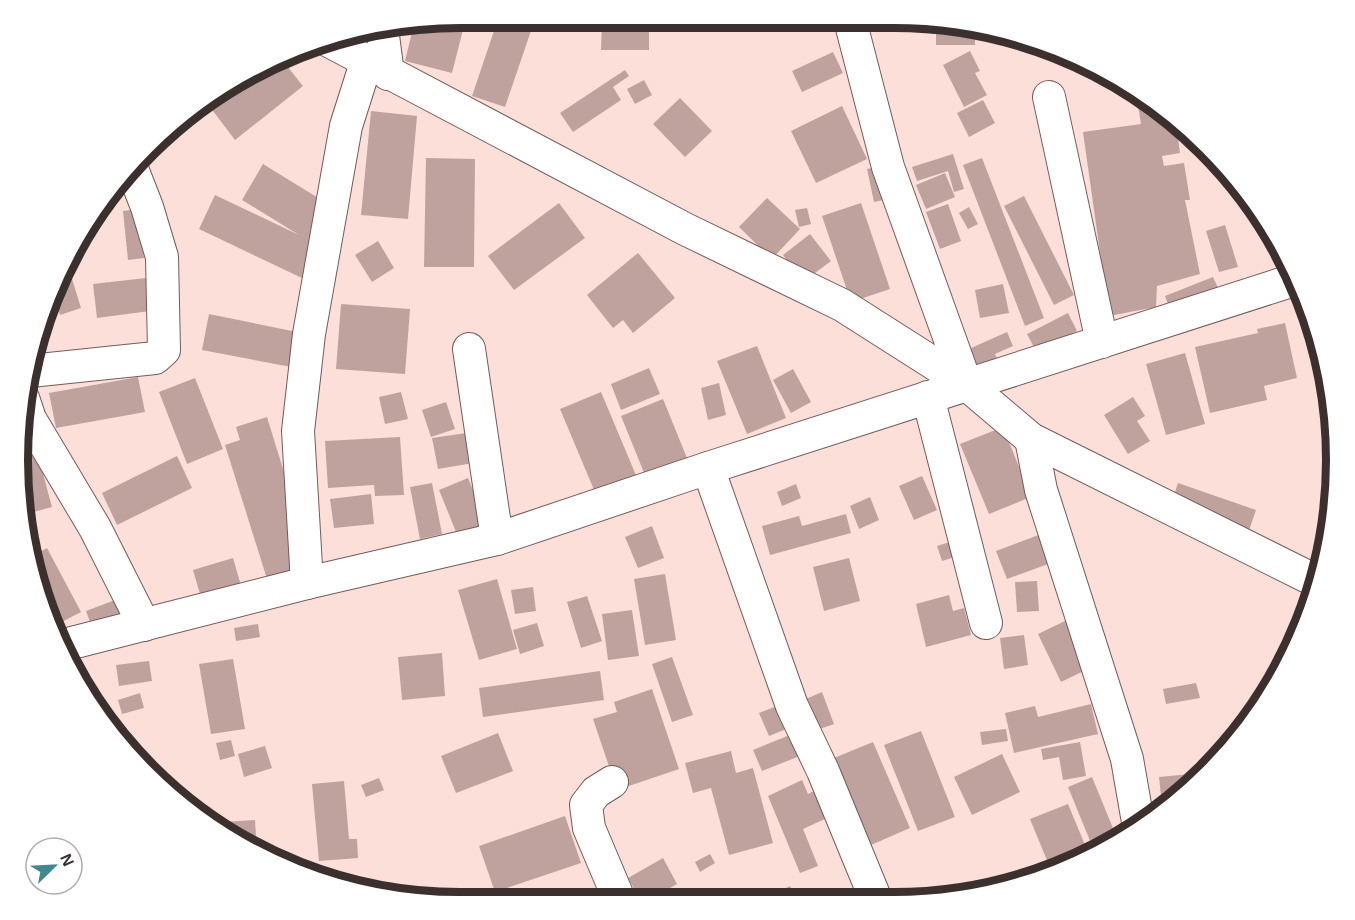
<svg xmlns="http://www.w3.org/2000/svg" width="1355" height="920" viewBox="0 0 1355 920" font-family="Helvetica,sans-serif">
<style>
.building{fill:#bfa29e}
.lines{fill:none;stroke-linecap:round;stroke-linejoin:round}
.minor-casing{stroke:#755b58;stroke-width:34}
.minor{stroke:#fff;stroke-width:32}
.rim{fill:none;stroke:#3c302f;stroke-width:8}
</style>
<rect width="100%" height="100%" fill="#fddfda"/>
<g class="building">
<polygon points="466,18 452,73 405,61 414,24"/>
<polygon points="498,19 535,19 505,107 472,96"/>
<polygon points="602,20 649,21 649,50 601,50"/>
<rect x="936" y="26" width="39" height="19"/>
<polygon points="363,31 360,41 345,33"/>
<polygon points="970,51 980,71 975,73 987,95 964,107 943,65"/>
<polygon points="833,52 843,73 802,92 792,71"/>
<polygon points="283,61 303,86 235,140 210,107 246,78"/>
<polygon points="625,70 629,76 613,87 621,100 573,132 560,113"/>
<polygon points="644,80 652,95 635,104 627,89"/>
<polygon points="1136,93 1176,123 1180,153 1162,156 1164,166 1184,163 1190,200 1185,200 1200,274 1157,286 1156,307 1109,316 1083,132 1141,124"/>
<polygon points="680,98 712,131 685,157 653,124"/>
<polygon points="983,100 995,123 969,137 957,113"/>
<polygon points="842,106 867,159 816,183 791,131"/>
<polygon points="371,111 417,116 408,219 361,215"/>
<polygon points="953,154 964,189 954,192 948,171 917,181 912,167"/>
<polygon points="426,158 475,159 474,267 424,267"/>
<polygon points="982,158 1044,318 1025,326 963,165"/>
<polygon points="263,164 333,207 304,279 199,229 215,195 299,235 242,200"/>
<polygon points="882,166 888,199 874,202 867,169"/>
<polygon points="945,173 955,197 926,209 916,185"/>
<polygon points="1024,196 1074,295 1054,305 1004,206"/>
<polygon points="767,198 800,229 772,259 739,227"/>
<polygon points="559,203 585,238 514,290 488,256"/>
<polygon points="861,203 890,289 851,302 822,216"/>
<polygon points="948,204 961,241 940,249 926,212"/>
<polygon points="969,207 978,224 968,229 959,213"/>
<polygon points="807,208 811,224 799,227 795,210"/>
<polygon points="139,209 144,258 128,260 123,211"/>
<polygon points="1225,225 1238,267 1219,272 1206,231"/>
<polygon points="810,234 831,261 803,282 783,255"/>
<polygon points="378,241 394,268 372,282 355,255"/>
<polygon points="638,253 675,298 633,333 623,320 613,328 587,295"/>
<polygon points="69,269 81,308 60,315 55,298 49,300 64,271"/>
<polygon points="1213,277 1219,290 1170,310 1165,296"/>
<polygon points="146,278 150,311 97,318 93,284"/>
<polygon points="1003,284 1009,313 980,318 975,290"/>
<polygon points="341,304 410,309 405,374 336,369"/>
<polygon points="1068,313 1077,331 1036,351 1027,334"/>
<polygon points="209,314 297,332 291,367 202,350"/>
<polygon points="1285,323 1297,378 1264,386 1267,400 1210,413 1195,347 1258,333 1257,329"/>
<polygon points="1007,332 1013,346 995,354 1000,365 981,374 969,349"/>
<polygon points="757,346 786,418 747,434 717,361"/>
<polygon points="1185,353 1205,424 1166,435 1146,364"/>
<polygon points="649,368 660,394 621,410 611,384"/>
<polygon points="793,369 811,402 791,413 773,380"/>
<polygon points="138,377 145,412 56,428 49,393"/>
<polygon points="195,378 223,449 187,464 159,392"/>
<polygon points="719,383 726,415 708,420 701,388"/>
<polygon points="401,392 408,419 385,424 379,397"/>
<polygon points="601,392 638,480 597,497 560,409"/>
<polygon points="1133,397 1145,416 1137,421 1150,441 1128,454 1104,415"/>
<polygon points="663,399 687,458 645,475 621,416"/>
<polygon points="446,402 455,429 431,437 422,410"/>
<polygon points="267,417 318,582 272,595 225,445 240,440 236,427"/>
<polygon points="1003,427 1031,497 989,514 960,444"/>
<polygon points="480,431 485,461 438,469 432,438"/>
<polygon points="400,437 404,495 375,496 374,485 328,488 325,441"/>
<polygon points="35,444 52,507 30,513 36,534 26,536 23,448"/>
<polygon points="177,456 192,488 117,525 102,493"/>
<polygon points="922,476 937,510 914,520 899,486"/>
<polygon points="468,478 490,532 461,544 439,490"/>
<polygon points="432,483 442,534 420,539 410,487"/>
<polygon points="1178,483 1256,510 1243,548 1165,522"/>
<polygon points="796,484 801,498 782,506 777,492"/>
<polygon points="371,494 374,524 334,528 330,499"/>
<polygon points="870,497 879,520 859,529 850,506"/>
<polygon points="846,514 851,533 770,555 762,526 799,516 802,526"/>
<polygon points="652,526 664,558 638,568 625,537"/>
<polygon points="1041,534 1051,563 1007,579 996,551"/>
<polygon points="959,539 964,554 942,561 937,546"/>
<polygon points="47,548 81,612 54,626 30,557"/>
<polygon points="233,558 242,589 202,601 193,570"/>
<polygon points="849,558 860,601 824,611 813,567"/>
<polygon points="665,574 676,640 645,645 634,579"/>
<polygon points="497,579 517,649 479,660 458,590"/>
<polygon points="1037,581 1039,611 1017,612 1015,582"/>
<polygon points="533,587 536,611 515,614 511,590"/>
<polygon points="949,595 953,611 964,608 971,635 926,647 916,604"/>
<polygon points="587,596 602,641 581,648 567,602"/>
<polygon points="115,600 128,633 98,644 86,611"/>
<polygon points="632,610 639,656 608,660 602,614"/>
<polygon points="1067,620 1090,668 1061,682 1038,634"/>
<polygon points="537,623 544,646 520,654 513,630"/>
<polygon points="258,624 260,637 236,641 234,628"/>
<polygon points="1024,635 1028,665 1004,669 1000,638"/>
<polygon points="442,653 445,696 402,700 398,657"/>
<polygon points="672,657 693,715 672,722 652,664"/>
<polygon points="233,659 245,729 211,734 199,664"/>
<polygon points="149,661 152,681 119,686 116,665"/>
<polygon points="600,671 604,700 483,717 479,688"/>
<polygon points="1196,683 1200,698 1166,704 1163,689"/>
<polygon points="652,689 679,769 617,790 593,719 617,712 614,702"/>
<polygon points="822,692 834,724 817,730 806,699"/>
<polygon points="140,693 144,708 122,714 118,700"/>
<polygon points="785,703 794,726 769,736 759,713"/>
<polygon points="1091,704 1098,734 1014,753 1005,713 1035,706 1038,717"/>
<polygon points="1006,729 1008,741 982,745 980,732"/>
<polygon points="802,730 810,752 762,771 753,750"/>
<polygon points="921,731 955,817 918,831 884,745"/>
<polygon points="498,733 513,771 456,793 441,756"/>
<polygon points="231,740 235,756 220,760 216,743"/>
<polygon points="873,742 910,828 871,845 834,758"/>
<polygon points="1080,742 1086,776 1063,780 1059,757 1043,760 1041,749"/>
<polygon points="265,746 272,768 244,777 238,754"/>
<polygon points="731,751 736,773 753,768 773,843 729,855 711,788 693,793 685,763"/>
<polygon points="1002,754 1020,792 972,815 954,777"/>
<polygon points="1201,773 1201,777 1162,805 1159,777"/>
<polygon points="1092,777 1117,838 1095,853 1068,787"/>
<polygon points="379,778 384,790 366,797 361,785"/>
<polygon points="802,780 808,794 814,791 827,818 803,829 818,866 800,873 768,796"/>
<polygon points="344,781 349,839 357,839 358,858 319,861 312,784"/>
<polygon points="1068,804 1090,857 1051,870 1030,819"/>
<polygon points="565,816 581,863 495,892 479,846"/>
<polygon points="255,820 257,851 222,832 222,822"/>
<polygon points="710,854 715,863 700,872 695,862"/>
<polygon points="663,858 677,884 651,899 640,899 628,878"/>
<polygon points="790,886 796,897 782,897 779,891"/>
<polygon points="545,892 548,901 517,901"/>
</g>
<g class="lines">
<defs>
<g id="minor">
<polyline points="851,24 888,167 966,384"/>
<polyline points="382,28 388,74"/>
<polyline points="329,41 685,229 842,305 966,384 1031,439 1318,582"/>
<polyline points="1049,97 1102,342"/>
<polyline points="469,349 497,539"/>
<polyline points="30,371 155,358 164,350 162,257 147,207 131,166"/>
<polyline points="928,397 986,623"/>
<polyline points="23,398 30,419 95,528 144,625"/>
<polyline points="1031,439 1041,490 1127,759 1138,822"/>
<polyline points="708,468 792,706 823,771 874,895"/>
<polyline points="307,583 298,431 309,334 346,126 366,63"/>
<polyline points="60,646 307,583 497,539 708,468 1297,279"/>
<polyline points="612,782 596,792 586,805 589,828 619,899"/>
</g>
</defs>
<use href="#minor" class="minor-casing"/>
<use href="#minor" class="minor"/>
</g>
<path d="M0 0H1355V920H0ZM460 28H894A432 432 0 0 1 1326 460V460A432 432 0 0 1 894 892H460A432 432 0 0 1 28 460V460A432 432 0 0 1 460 28Z" fill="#fff" fill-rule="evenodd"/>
<path class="rim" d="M460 28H894A432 432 0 0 1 1326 460V460A432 432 0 0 1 894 892H460A432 432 0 0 1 28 460V460A432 432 0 0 1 460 28Z"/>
<g transform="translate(54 866) rotate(66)"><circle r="28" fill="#ffffff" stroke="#b1acac" stroke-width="1.5"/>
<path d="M0-4.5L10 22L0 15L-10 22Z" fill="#428893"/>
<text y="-9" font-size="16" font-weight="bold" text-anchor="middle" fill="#3c302f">N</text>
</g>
</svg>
